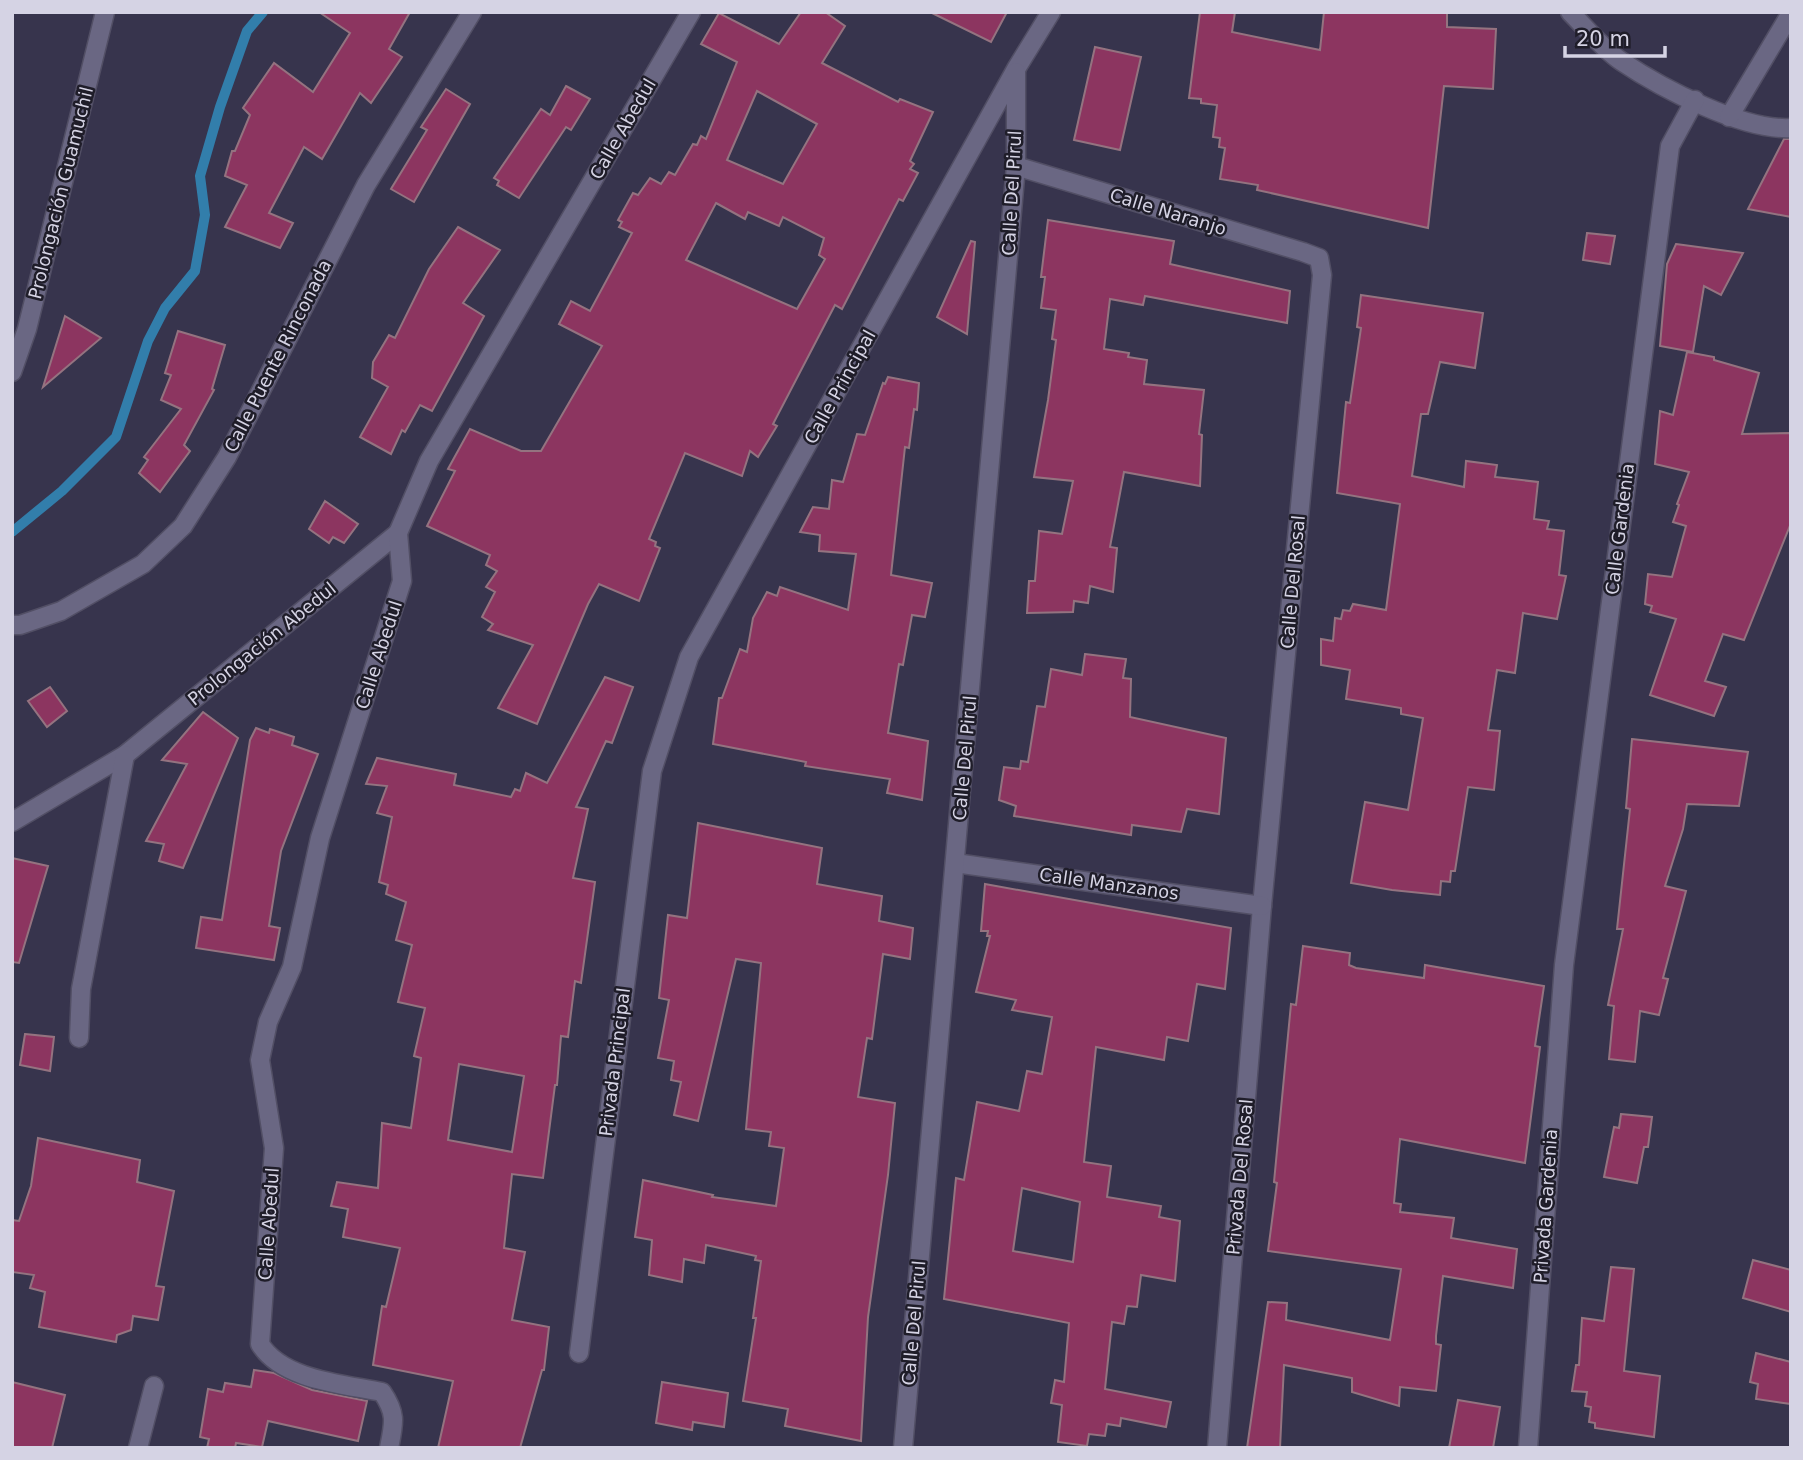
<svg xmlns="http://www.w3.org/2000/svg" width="1803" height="1460" viewBox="0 0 1803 1460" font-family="'DejaVu Sans',sans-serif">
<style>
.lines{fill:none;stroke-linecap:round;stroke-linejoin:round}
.stream{stroke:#327eab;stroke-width:10}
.building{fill:#8c3560;stroke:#947380;stroke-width:2;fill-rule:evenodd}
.minor-casing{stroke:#524f65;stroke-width:21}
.minor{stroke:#6a6783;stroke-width:18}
.labels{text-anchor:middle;stroke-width:5;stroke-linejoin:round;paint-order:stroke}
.street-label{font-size:18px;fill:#d5d3e4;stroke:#1f1d29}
</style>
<rect width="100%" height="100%" fill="#37344d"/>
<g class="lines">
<polyline class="stream" points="12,532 62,491 116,437 148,341 165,308 195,271 205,215 200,176 220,107 247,31 263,12"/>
</g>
<g class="building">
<polygon points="319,12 410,12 389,49 402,57 371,103 360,93 322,159 304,147 269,213 293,223 280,248 225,227 247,185 225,176 232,151 235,151 250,115 243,108 274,63 313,92 350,33"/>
<path d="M801,12H825L845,26L822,63L898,102L900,99L933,112L910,161L914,164L910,169L918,173L903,201L899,199L842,309L835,305L773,424L777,426L758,457L750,451L742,476L685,453L649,539L656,542L655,546L660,548L639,601L599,584L588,604L537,724L498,708L533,645L488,630L493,624L482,617L495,592L486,587L497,571L486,565L490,555L427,526L455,471L448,469L470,429L521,451H541L602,346L559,324L571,301L590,311L632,233L619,227L622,222L618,220L633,193L638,195L650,178L661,184L669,172L675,175L693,144L697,145L701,136L706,139L737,62L701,44L719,13L779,44ZM757,91L817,124L783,184L727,160ZM716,203L745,219L748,212L779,226L783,217L824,238L819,255L825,259L797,309L686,260Z"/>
<polygon points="930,12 1007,12 991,42"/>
<polygon points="1200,12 1235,12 1232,32 1320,50 1324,12 1447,12 1447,27 1496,29 1493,89 1444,86 1428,228 1257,190 1258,185 1220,179 1225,148 1219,147 1220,138 1213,137 1217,105 1201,103 1201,99 1189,98"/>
<polygon points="1095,47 1141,57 1120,150 1074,140"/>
<polygon points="566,86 590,99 571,130 566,127 519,198 497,185 499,181 494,178 541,109 550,115"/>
<polygon points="446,89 470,104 414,202 391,189 427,130 421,127"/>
<polygon points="1784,139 1791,139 1791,217 1748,209"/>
<polygon points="1048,220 1174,241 1170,264 1290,291 1287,323 1145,296 1143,305 1110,299 1104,349 1129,353 1128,357 1147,360 1144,384 1204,390 1199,434 1202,435 1200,486 1124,472 1110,547 1117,548 1113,592 1090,586 1088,603 1074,601 1073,612 1027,613 1029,581 1035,581 1039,531 1062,534 1073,481 1034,477 1048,400 1056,340 1052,339 1056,310 1041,308 1045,277 1041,277"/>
<polygon points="458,227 500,250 463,303 484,316 432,411 420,405 405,432 402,430 391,454 360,437 388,387 372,378 373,362 389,335 395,338 429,269"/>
<polygon points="1587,233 1615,236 1610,264 1583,260"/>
<polygon points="971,241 975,242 967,334 937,317"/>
<polygon points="1676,244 1743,253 1721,295 1704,286 1693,352 1660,346 1667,264"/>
<polygon points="1361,295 1483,313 1475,368 1440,362 1428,414 1421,414 1412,476 1464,487 1466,461 1497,465 1495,477 1538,482 1534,519 1549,521 1547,529 1564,531 1559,575 1566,576 1557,619 1523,613 1515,673 1497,670 1488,730 1500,731 1494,790 1468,787 1455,871 1451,871 1450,882 1441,881 1440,895 1392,890 1351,883 1365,802 1408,810 1423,718 1401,714 1401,708 1346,699 1350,670 1321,665 1321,639 1333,641 1335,618 1341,619 1343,610 1350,611 1353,604 1386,610 1400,504 1337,493 1346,402 1350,403 1361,328 1357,327"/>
<polygon points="65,316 101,338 43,387"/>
<polygon points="178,331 225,345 212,389 214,390 184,445 190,451 160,492 139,473 148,460 144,457 181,409 161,400 171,375 165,373"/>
<polygon points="1687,352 1714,357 1714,360 1759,373 1742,434 1790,433 1791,523 1744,640 1723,634 1705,681 1726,687 1714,716 1650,695 1676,619 1650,612 1652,606 1645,604 1648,574 1672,577 1686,526 1673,522 1679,505 1677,504 1689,472 1655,464 1660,411 1673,415"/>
<polygon points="888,377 919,383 917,410 914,409 909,448 905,447 891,575 932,583 925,617 912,615 903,665 899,664 888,733 928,741 922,800 887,793 890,779 805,766 806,762 713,744 719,698 722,698 740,649 747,652 753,618 767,592 777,596 780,587 848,610 856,554 819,551 820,535 800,532 813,507 829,509 832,480 843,482 857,434 865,435 883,383 885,384"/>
<polygon points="325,501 358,524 344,543 333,537 329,543 309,529"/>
<polygon points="1085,654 1126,659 1123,678 1131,679 1130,717 1226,738 1219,814 1187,809 1181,832 1132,825 1131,835 1014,816 1016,806 999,800 1004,767 1020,769 1021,761 1028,762 1037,706 1045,707 1051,669 1082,675"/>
<path d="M605,677L633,687L612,743L606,741L576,807L588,809L573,878L595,882L581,983L575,981L568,1037L561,1036L557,1085H555L543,1178L512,1174L504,1248L525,1252L512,1320L549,1327L544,1370H542L520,1448H438L453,1381L373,1365L382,1306L386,1307L400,1248L343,1237L348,1209L331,1206L337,1182L378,1188L382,1123L411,1128L421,1058L414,1056L425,1008L398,1002L412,945L396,940L406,902L386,894L388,885L379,882L392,817L377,813L387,786L366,784L377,758L456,774L454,785L511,797L515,789L520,791L526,773L547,783ZM459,1064L524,1076L512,1152L448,1140Z"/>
<polygon points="50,687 67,711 47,727 28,701"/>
<polygon points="203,712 238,738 183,868 159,861 164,844 146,841 187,764 162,760"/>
<polygon points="256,728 269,733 270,729 294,737 292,745 318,754 281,851 269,926 280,928 274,960 196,948 201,917 222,920 250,740"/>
<polygon points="1632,739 1748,752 1739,806 1687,804 1683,829 1665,886 1686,891 1663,978 1668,979 1659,1015 1640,1011 1635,1062 1609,1059 1614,1006 1608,1005 1623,929 1617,929 1630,809 1626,808"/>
<polygon points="698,823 822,848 817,884 882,896 879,921 913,928 910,959 883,954 872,1039 867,1038 858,1097 895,1103 888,1175 868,1317 861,1441 785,1426 788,1409 743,1401 756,1318 753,1318 761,1261 755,1260 756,1256 706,1245 704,1263 684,1259 682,1282 649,1275 652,1240 635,1237 643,1180 713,1195 712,1197 776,1206 784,1148 769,1146 771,1132 746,1129 761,963 736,959 698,1121 674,1115 681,1082 671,1080 674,1061 658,1058 669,1000 659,998 668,915 687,918"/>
<polygon points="12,858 48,866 19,963 12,962"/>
<path d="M985,884L1231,928L1225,989L1197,984L1188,1041L1167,1037L1164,1060L1096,1047L1084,1162L1111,1166L1107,1197L1161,1206L1159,1217L1180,1221L1175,1281L1141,1275L1137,1307L1127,1306L1124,1324L1112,1322L1105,1389L1171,1402L1166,1427L1121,1418L1120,1426L1107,1424L1105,1436L1089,1434L1087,1446L1058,1442L1062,1405L1051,1403L1055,1380L1064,1382L1069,1323L944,1299L956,1178L964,1180L977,1102L1019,1111L1027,1071L1042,1074L1052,1017L1012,1010L1016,1000L976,992L990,936H987L988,931H981ZM1022,1188L1080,1202L1073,1262L1013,1251Z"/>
<polygon points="1303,946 1350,953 1349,965 1356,968 1424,978 1425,965 1544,986 1535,1046 1540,1047 1525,1163 1400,1139 1394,1203 1401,1204 1400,1212 1454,1218 1451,1238 1517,1249 1513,1288 1443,1276 1436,1336 1436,1344 1441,1345 1436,1391 1400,1387 1399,1406 1352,1392 1352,1378 1284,1365 1280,1448 1247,1448 1268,1302 1287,1303 1286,1320 1390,1340 1401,1269 1268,1251 1277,1183 1274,1182 1291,1004 1296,1005"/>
<polygon points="25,1034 54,1037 50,1071 20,1065"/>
<polygon points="1621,1114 1652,1117 1648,1147 1644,1147 1637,1183 1604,1177 1614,1127 1619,1128"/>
<polygon points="38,1138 140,1160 137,1182 174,1191 156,1286 164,1287 158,1320 133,1316 131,1330 117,1335 116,1342 39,1327 45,1292 30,1288 34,1275 12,1272 12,1220 19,1221 31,1186"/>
<polygon points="1753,1260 1791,1270 1791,1312 1743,1298"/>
<polygon points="1611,1267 1634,1269 1624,1371 1660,1376 1654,1437 1595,1428 1595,1423 1589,1422 1591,1407 1585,1406 1587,1392 1572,1391 1576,1365 1579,1365 1582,1318 1604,1321"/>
<polygon points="1756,1353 1791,1362 1791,1404 1756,1399 1758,1384 1750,1382"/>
<polygon points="254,1370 274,1373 312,1390 367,1401 358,1441 268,1421 262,1447 236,1443 235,1448 207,1448 209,1439 200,1437 208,1389 223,1392 225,1383 251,1387"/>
<polygon points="12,1382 65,1395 52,1448 12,1448"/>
<polygon points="662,1382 728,1393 724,1427 693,1422 692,1430 656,1423"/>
<polygon points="1458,1400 1500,1407 1493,1448 1449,1448"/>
</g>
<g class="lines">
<defs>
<g id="minor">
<path d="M1570,12C1586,28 1603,49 1621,61C1661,88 1743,131 1791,128"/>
<polyline points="1729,117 1791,13"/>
<polyline points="1016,166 1303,252 1319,258 1322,275 1262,906 1217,1448"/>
<polyline points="12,372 27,329 105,12"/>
<polyline points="12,625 20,625 61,611 143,564 183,526 227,457 366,185 472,12"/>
<polyline points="12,822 125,755 398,533"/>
<polyline points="955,863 1262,906"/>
<polyline points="79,1038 81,989 125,755"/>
<polyline points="579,1353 652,771 689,657 1016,69 1051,12"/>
<polyline points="138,1448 154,1386"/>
<path d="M389,1448C394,1423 397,1414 382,1392C343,1384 282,1380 260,1344L274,1148L260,1060L268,1022L292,967L320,838L402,581L398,533L429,461L691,12"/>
<polyline points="903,1448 1016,166 1016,72"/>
<polyline points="1528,1448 1564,965 1670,146 1695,100"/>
</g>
</defs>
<use href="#minor" class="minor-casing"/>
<use href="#minor" class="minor"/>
</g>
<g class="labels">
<g class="street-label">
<text transform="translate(623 129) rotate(-60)" y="6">Calle Abedul</text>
<text transform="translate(61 193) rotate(-76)" y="6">Prolongación Guamuchil</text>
<text transform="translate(1012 193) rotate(-87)" y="6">Calle Del Pirul</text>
<text transform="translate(1168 212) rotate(17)" y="6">Calle Naranjo</text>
<text transform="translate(278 356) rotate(-63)" y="6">Calle Puente Rinconada</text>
<text transform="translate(840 387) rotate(-61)" y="6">Calle Principal</text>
<text transform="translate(1620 529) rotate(-83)" y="6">Calle Gardenia</text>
<text transform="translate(1293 582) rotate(-85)" y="6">Calle Del Rosal</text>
<text transform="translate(262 644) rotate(-39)" y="6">Prolongación Abedul</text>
<text transform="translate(379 655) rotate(-72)" y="6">Calle Abedul</text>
<text transform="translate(965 758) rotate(-85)" y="6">Calle Del Pirul</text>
<text transform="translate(1109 884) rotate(8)" y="6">Calle Manzanos</text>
<text transform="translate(615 1062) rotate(-83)" y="6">Privada Principal</text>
<text transform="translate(1240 1177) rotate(-85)" y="6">Privada Del Rosal</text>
<text transform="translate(1546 1206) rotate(-86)" y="6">Privada Gardenia</text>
<text transform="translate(269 1224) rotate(-86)" y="6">Calle Abedul</text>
<text transform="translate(914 1323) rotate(-85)" y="6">Calle Del Pirul</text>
</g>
</g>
<rect width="1803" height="1460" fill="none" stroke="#d5d3e4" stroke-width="28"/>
<path d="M1565 46v10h100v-10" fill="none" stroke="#d5d3e4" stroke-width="3.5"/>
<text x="1576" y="46" font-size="21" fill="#d5d3e4" stroke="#1f1d29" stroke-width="5" paint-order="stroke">20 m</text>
</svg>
